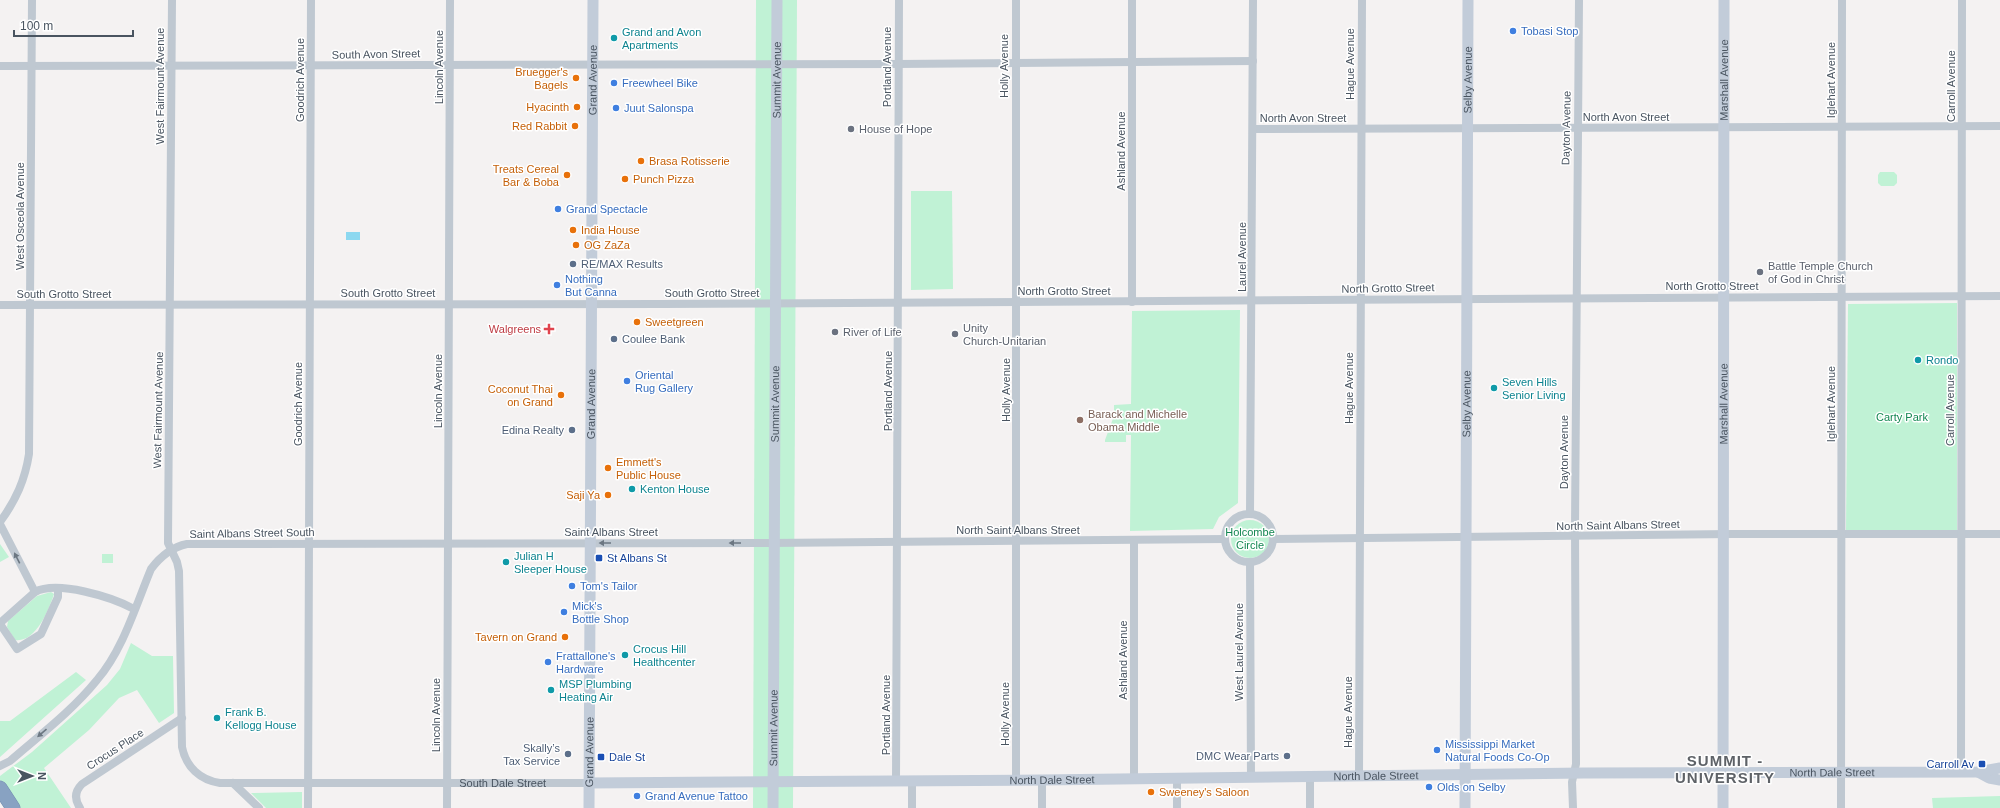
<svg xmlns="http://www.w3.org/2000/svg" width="2000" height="808" viewBox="0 0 2000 808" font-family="Helvetica,sans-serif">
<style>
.green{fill:#c0f2d5}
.water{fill:#8cd8f0}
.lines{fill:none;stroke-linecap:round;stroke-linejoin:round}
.highway-casing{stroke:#738dae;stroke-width:15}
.street{stroke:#bfc8d1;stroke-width:8}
.secondary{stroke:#c2ccd9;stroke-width:11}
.highway{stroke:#88a2c2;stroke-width:14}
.oneway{fill:#6c7782}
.shop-dot{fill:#3f7fe0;stroke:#fff;stroke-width:1.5}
.culture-dot{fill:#0f9aa8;stroke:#fff;stroke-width:1.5}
.food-dot{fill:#e8710a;stroke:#fff;stroke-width:1.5}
.worship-dot{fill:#6b7280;stroke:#fff;stroke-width:1.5}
.service-dot{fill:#5c6f8a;stroke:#fff;stroke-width:1.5}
.health-dot{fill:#e0444e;stroke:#fff;stroke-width:1.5}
.education-dot{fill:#8d6e63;stroke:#fff;stroke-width:1.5}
.transit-dot{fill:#1a4fb4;stroke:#fff;stroke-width:1.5}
.labels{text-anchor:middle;stroke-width:3;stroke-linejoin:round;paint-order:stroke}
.shop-label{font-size:11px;fill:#366cbe;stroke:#fff;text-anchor:start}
.culture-label{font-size:11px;fill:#0d838f;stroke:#fff;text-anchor:start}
.street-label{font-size:11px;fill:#495460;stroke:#fff}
.food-label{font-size:11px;fill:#c56008;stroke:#fff;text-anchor:end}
.worship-label{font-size:11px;fill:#5b616d;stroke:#fff;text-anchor:start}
.service-label{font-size:11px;fill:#4e5e75;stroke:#fff;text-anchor:end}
.health-label{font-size:11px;fill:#be3a42;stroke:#fff;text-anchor:end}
.education-label{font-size:11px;fill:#785e54;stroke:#fff;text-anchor:start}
.park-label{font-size:11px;fill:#148752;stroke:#fff}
.transit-label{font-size:11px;fill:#164399;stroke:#fff;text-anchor:start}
.district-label{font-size:15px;font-weight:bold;letter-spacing:1px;fill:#5e6267;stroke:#fff}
</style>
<rect width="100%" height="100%" fill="#f4f2f2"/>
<g class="green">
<polygon points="756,0 797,0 793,808 753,808"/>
<polygon points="1880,172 1894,172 1897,175 1897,183 1894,186 1881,186 1878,183 1878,175"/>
<polygon points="911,191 952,191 953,289 911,290"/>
<polygon points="1957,303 1957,531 1846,531 1848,304"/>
<polygon points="1240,310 1238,503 1219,517 1213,529 1130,531 1131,435 1126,435 1126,442 1105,442 1105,440 1114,416 1114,405 1131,404 1132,311"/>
<circle cx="1250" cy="539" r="19"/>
<polygon points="0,544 9,557 0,562"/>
<rect x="102" y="554" width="11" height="9"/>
<path d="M51,592L54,594C49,609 36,643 15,640L7,627L8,621L37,596Z"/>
<polygon points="131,643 152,656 173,656 174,713 159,723 137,690 119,698 89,730 44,768 71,808 18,808 0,780 0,776 32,752 107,685 120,669"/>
<polygon points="76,672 86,680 0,757 0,721 10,721"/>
<polygon points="302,792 302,808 266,808 251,793"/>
<polygon points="2000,796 2000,808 1933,808 1932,798"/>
</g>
<rect class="water" x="346" y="232" width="14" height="8"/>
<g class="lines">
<defs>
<polyline id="highway" points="0,788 13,808"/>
</defs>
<use href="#highway" class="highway-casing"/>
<g class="street">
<path id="s1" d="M172,0L168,543L177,562L179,571L182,747C186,767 200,780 220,783H588"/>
<polyline points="1016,0 1016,780"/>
<polyline points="0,66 898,64 1253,61"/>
<polyline points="1253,129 2000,126"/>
<polyline points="1132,302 1132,0"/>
<polyline points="0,305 663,304 2000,296"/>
<circle cx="1249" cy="538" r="24"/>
<polyline points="1250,514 1253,0"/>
<path d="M0,522C16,500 25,480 29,454L32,0"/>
<polyline points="0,524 35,592"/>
<polyline points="1274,539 1732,534 2000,534"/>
<polyline points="1250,562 1251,778"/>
<path d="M0,623L35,592C57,580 112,597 134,609"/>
<polyline points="0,624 17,649 41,634 58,597 58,588"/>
<path d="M0,766L10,761C40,735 72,711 97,680C123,650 136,605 151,569C160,557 172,547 187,544L769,543L1225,539"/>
<polyline points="1961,772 1962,0"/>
<polyline points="1310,777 1310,808"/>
<polyline points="1359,777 1362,0"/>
<polyline points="1177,778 1177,808"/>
<polyline points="1134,779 1134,540"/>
<polyline points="1042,780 1042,808"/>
<polyline points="896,781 899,0"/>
<polyline points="912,781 912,808"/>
<polyline points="233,783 259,808"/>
<path d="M80,808C74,799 75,791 82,784L182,718"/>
<polyline points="308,808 311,0"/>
<polyline points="447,808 450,0"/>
<polyline points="1573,808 1572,782 1576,764 1575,528 1579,0"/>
<polyline points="1841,808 1842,0"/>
</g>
<g class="secondary">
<polyline points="1978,772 1989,778 2000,780"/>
<path id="s2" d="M588,783L1042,780L1584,773L1978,772L2000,768"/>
<path id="s3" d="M589,808L593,0"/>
<path id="s4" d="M773,808L777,0"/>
<path id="s5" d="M1465,808L1468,0"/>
<path id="s6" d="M1723,808L1724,0"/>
</g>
<use href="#highway" class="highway"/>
</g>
<defs><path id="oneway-solid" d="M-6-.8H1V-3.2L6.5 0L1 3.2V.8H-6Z"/></defs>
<g class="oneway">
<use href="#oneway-solid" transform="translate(605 543) rotate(180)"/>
<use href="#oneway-solid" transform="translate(735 543) rotate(-180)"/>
<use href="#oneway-solid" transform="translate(17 558) rotate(-117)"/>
<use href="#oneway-solid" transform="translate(42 733) rotate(139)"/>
</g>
<g class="shop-dot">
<circle cx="1513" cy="31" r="4"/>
<circle cx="614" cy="83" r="4"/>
<circle cx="616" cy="108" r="4"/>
<circle cx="558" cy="209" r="4"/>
<circle cx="557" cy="285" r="4"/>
<circle cx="627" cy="381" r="4"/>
<circle cx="572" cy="586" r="4"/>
<circle cx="564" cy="612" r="4"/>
<circle cx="548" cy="662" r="4"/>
<circle cx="1437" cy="750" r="4"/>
<circle cx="1429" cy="787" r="4"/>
<circle cx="637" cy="796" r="4"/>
</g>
<g class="culture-dot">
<circle cx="614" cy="38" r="4"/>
<circle cx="1918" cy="360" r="4"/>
<circle cx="1494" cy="388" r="4"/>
<circle cx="632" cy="489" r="4"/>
<circle cx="506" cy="562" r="4"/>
<circle cx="625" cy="655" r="4"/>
<circle cx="551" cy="690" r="4"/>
<circle cx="217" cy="718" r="4"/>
</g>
<g class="food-dot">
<circle cx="576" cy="78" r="4"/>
<circle cx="577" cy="107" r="4"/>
<circle cx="575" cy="126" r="4"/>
<circle cx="641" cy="161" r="4"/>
<circle cx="567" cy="175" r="4"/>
<circle cx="625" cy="179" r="4"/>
<circle cx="573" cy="230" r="4"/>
<circle cx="576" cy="245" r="4"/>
<circle cx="637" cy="322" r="4"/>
<circle cx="561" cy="395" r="4"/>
<circle cx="608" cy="468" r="4"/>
<circle cx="608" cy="495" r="4"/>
<circle cx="565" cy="637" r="4"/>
<circle cx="1151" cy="792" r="4"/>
</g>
<g class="worship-dot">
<circle cx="851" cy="129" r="4"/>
<circle cx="1760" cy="272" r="4"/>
<circle cx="835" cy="332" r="4"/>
<circle cx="955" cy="334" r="4"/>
</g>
<g class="service-dot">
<circle cx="573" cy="264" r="4"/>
<circle cx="614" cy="339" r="4"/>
<circle cx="572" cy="430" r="4"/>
<circle cx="568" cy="754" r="4"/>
<circle cx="1287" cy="756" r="4"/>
</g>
<path class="health-dot" d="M547 323h4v4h4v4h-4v4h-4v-4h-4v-4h4z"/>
<circle class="education-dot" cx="1080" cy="420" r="4"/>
<g class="transit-dot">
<rect x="595" y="554" width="8" height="8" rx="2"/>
<rect x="597" y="753" width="8" height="8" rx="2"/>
<rect x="1978" y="760" width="8" height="8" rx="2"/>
</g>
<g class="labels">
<g class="shop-label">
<text x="1521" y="35">Tobasi Stop</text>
<text x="622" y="87">Freewheel Bike</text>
<text x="624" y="112">Juut Salonspa</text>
<text x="566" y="213">Grand Spectacle</text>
<text x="565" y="283">Nothing<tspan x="565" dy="13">But Canna</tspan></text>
<text x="635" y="379">Oriental<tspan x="635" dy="13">Rug Gallery</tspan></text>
<text x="580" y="590">Tom's Tailor</text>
<text x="572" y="610">Mick's<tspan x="572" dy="13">Bottle Shop</tspan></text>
<text x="556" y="660">Frattallone's<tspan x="556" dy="13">Hardware</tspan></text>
<text x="1445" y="748">Mississippi Market<tspan x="1445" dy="13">Natural Foods Co-Op</tspan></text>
<text x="1437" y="791">Olds on Selby</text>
<text x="645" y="800">Grand Avenue Tattoo</text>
</g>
<g class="culture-label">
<text x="622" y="36">Grand and Avon<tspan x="622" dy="13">Apartments</tspan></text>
<text x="1926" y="364">Rondo</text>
<text x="1502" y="386">Seven Hills<tspan x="1502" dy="13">Senior Living</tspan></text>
<text x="640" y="493">Kenton House</text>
<text x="514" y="560">Julian H<tspan x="514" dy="13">Sleeper House</tspan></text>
<text x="633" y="653">Crocus Hill<tspan x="633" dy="13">Healthcenter</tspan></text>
<text x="559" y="688">MSP Plumbing<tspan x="559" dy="13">Heating Air</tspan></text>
<text x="225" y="716">Frank B.<tspan x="225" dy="13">Kellogg House</tspan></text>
</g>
<g class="street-label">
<text transform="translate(376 54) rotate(-1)" y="4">South Avon Street</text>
<text transform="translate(1350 64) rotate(-90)" y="4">Hague Avenue</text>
<text transform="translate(1004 66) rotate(-90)" y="4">Holly Avenue</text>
<text transform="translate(439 67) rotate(-90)" y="4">Lincoln Avenue</text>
<text transform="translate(887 67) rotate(-90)" y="4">Portland Avenue</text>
<text transform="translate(300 80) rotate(-90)" y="4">Goodrich Avenue</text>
<text dy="4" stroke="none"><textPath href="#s3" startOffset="728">Grand Avenue</textPath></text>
<text dy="4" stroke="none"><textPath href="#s4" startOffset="728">Summit Avenue</textPath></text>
<text dy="4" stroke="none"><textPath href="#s5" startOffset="728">Selby Avenue</textPath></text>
<text dy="4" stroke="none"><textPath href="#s6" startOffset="728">Marshall Avenue</textPath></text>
<text transform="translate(1831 80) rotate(-90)" y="4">Iglehart Avenue</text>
<text transform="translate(160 86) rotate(-90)" y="4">West Fairmount Avenue</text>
<text transform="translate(1951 86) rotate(-90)" y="4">Carroll Avenue</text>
<text x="1626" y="121">North Avon Street</text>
<text x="1303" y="122">North Avon Street</text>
<text transform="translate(1566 128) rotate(-89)" y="4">Dayton Avenue</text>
<text transform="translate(1121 151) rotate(-90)" y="4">Ashland Avenue</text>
<text transform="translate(20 216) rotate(-90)" y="4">West Osceola Avenue</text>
<text transform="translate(1242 257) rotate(-90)" y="4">Laurel Avenue</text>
<text x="1712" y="290">North Grotto Street</text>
<text transform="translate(1388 288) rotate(-1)" y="4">North Grotto Street</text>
<text x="1064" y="295">North Grotto Street</text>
<text x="388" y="297">South Grotto Street</text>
<text x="712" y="297">South Grotto Street</text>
<text x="64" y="298">South Grotto Street</text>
<text transform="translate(1349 388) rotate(-90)" y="4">Hague Avenue</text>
<text transform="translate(1006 390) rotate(-90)" y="4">Holly Avenue</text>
<text transform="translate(438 391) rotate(-90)" y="4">Lincoln Avenue</text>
<text transform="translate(888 391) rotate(-90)" y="4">Portland Avenue</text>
<text transform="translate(298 404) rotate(-90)" y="4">Goodrich Avenue</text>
<text dy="4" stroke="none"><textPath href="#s3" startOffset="404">Grand Avenue</textPath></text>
<text dy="4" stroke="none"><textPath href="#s4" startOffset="404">Summit Avenue</textPath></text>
<text dy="4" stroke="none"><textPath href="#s5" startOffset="404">Selby Avenue</textPath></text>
<text dy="4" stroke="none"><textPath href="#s6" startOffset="404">Marshall Avenue</textPath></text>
<text transform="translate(1831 404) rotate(-90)" y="4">Iglehart Avenue</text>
<text transform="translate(158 410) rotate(-89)" y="4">West Fairmount Avenue</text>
<text transform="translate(1950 410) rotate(-90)" y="4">Carroll Avenue</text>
<text transform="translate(1564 452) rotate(-90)" y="4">Dayton Avenue</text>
<text transform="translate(1618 525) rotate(-1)" y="4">North Saint Albans Street</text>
<text x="1018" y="534">North Saint Albans Street</text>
<text x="611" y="536">Saint Albans Street</text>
<text transform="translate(252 533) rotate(-1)" y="4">Saint Albans Street South</text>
<text transform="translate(1239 652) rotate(-90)" y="4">West Laurel Avenue</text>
<text transform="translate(1123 660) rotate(-90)" y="4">Ashland Avenue</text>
<text transform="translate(1348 712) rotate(-90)" y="4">Hague Avenue</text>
<text transform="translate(1005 714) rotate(-90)" y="4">Holly Avenue</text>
<text transform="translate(436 715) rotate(-90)" y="4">Lincoln Avenue</text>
<text transform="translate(886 715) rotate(-90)" y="4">Portland Avenue</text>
<text dy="4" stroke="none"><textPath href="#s4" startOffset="80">Summit Avenue</textPath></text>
<text transform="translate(115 749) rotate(-33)" y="4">Crocus Place</text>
<text dy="4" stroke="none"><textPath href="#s3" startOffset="56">Grand Avenue</textPath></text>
<text dy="4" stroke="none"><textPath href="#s2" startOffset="1244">North Dale Street</textPath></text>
<text dy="4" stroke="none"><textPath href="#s2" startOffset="788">North Dale Street</textPath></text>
<text dy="4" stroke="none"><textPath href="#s2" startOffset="464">North Dale Street</textPath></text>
<text dy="4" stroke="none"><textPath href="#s1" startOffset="1088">South Dale Street</textPath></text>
</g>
<g class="food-label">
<text x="568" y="76">Bruegger's<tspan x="568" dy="13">Bagels</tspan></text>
<text x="569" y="111">Hyacinth</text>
<text x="567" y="130">Red Rabbit</text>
<text x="649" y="165" text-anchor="start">Brasa Rotisserie</text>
<text x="559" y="173">Treats Cereal<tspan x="559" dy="13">Bar &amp; Boba</tspan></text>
<text x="633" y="183" text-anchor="start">Punch Pizza</text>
<text x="581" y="234" text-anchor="start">India House</text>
<text x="584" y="249" text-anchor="start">OG ZaZa</text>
<text x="645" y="326" text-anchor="start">Sweetgreen</text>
<text x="553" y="393">Coconut Thai<tspan x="553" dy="13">on Grand</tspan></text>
<text x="616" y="466" text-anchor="start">Emmett's<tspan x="616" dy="13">Public House</tspan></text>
<text x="600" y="499">Saji Ya</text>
<text x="557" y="641">Tavern on Grand</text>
<text x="1159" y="796" text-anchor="start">Sweeney's Saloon</text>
</g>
<g class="worship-label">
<text x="859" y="133">House of Hope</text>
<text x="1768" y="270">Battle Temple Church<tspan x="1768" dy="13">of God in Christ</tspan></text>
<text x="963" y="332">Unity<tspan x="963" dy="13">Church-Unitarian</tspan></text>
<text x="843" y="336">River of Life</text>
</g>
<g class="service-label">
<text x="581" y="268" text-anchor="start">RE/MAX Results</text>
<text x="622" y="343" text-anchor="start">Coulee Bank</text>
<text x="564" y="434">Edina Realty</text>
<text x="560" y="752">Skally’s<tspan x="560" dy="13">Tax Service</tspan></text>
<text x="1279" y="760">DMC Wear Parts</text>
</g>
<g class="health-label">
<text x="541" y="333">Walgreens</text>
</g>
<g class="education-label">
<text x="1088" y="418">Barack and Michelle<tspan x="1088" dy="13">Obama Middle</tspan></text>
</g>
<g class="park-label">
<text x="1902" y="421">Carty Park</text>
<text x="1250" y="536">Holcombe<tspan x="1250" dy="13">Circle</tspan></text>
</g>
<g class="transit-label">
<text x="607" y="562">St Albans St</text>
<text x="609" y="761">Dale St</text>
<text x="1974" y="768" text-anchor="end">Carroll Av</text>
</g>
<g class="district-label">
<text x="1725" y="766">SUMMIT -<tspan x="1725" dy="17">UNIVERSITY</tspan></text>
</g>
</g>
<g transform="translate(32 776) rotate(90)" stroke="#ffffff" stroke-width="3" paint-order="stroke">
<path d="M0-3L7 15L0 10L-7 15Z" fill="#495460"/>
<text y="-6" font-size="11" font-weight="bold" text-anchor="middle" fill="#495460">N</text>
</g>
<path d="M14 30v6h119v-6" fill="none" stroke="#495460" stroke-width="2"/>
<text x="20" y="30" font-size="12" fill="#495460" stroke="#ffffff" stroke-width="3" paint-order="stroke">100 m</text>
</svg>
